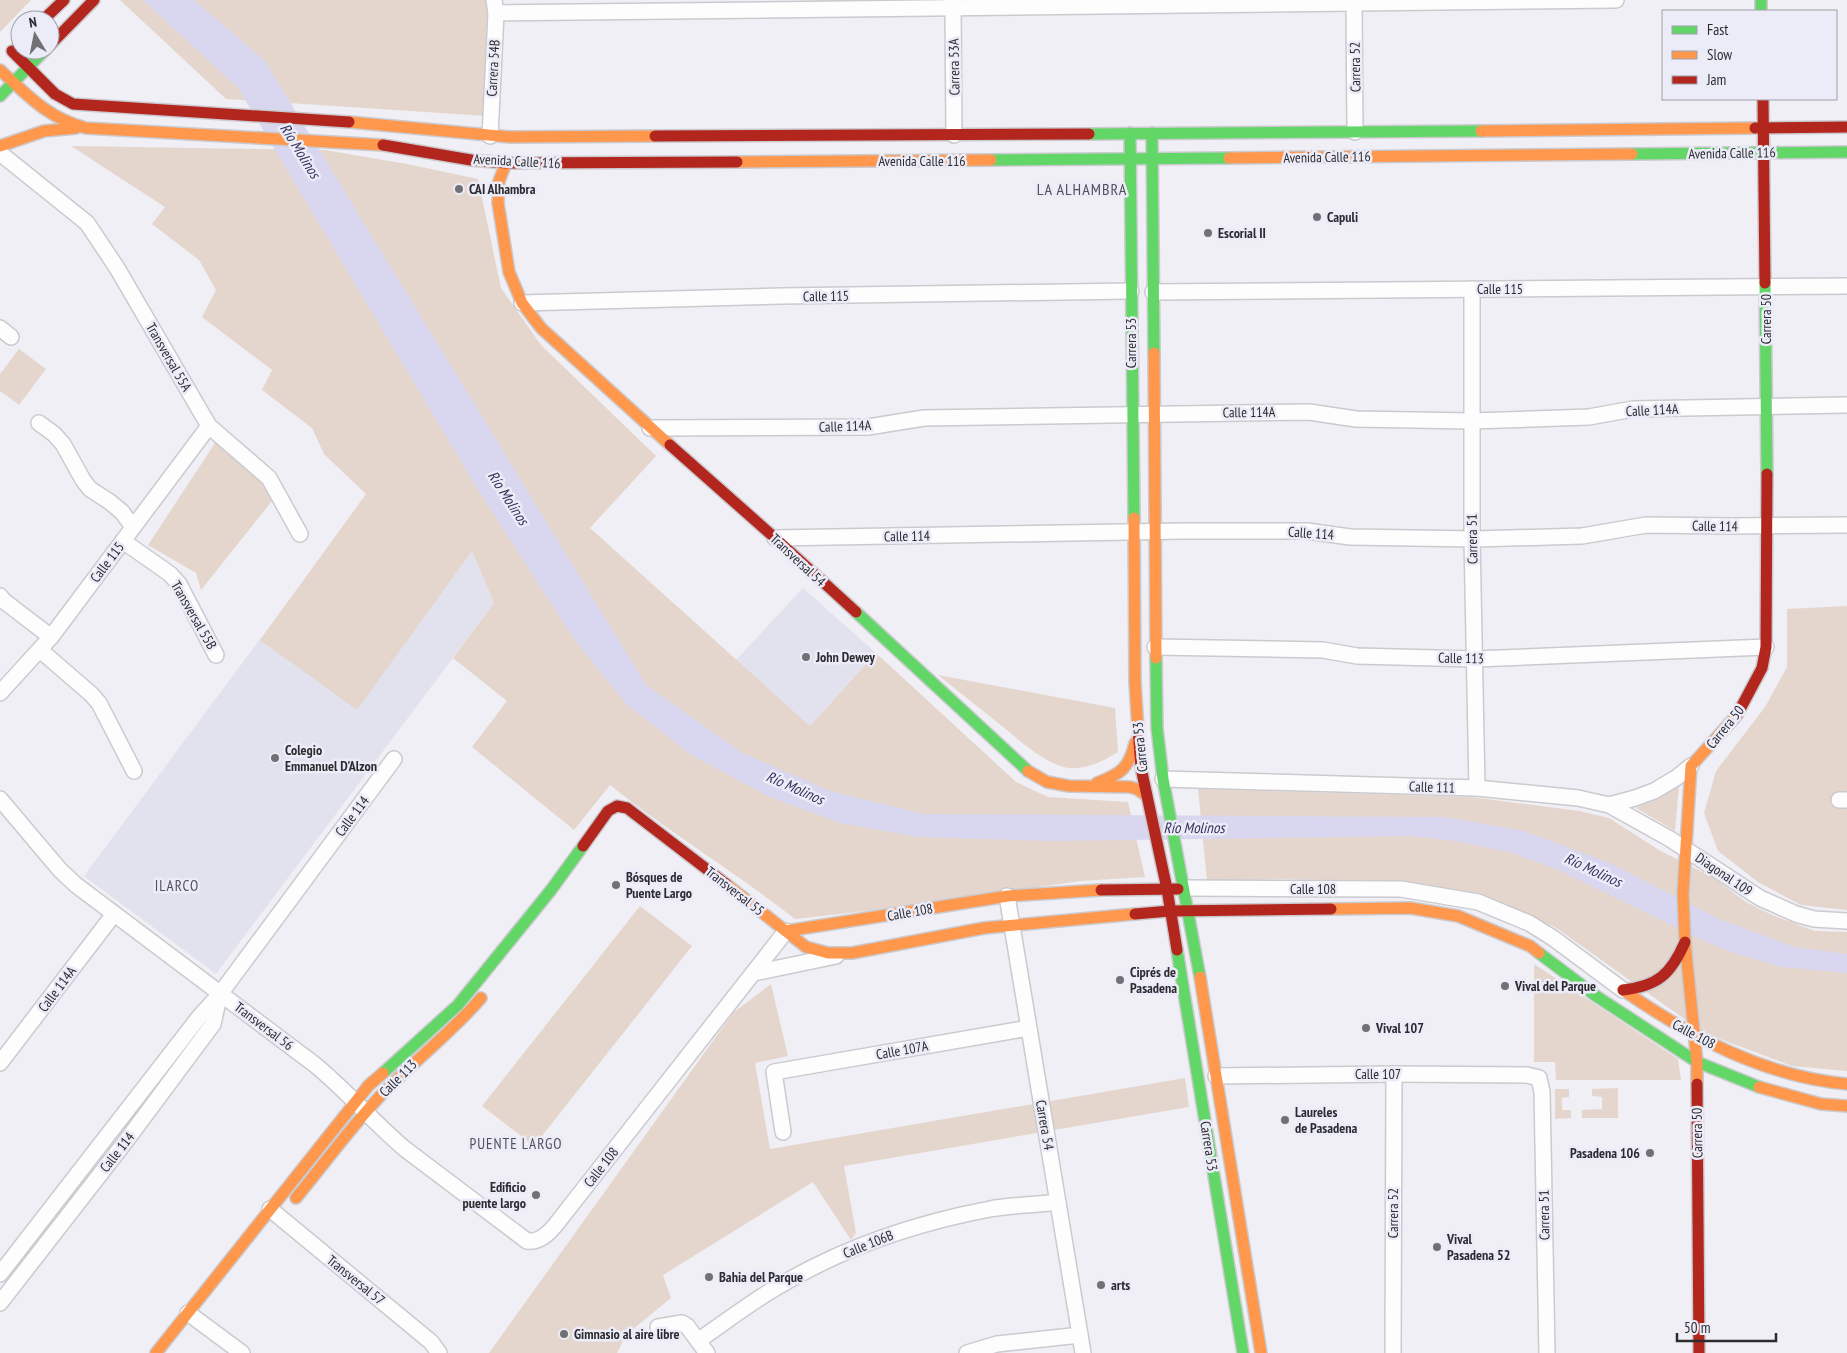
<svg xmlns="http://www.w3.org/2000/svg" width="1847" height="1353" viewBox="0 0 1847 1353" font-family="'PT Sans Narrow',sans-serif">
<style>
.built{fill:#e2e2ef}
.green{fill:#e5d6cd}
.water{fill:#d8d7ef}
.lines{fill:none;stroke-linecap:round;stroke-linejoin:round}
.street-casing{stroke:#cacacf;stroke-width:18}
.fast-casing{stroke:#cacacf;stroke-width:14}
.slow-casing{stroke:#cacacf;stroke-width:14}
.jam-casing{stroke:#cacacf;stroke-width:14}
.street{stroke:#fdfdfe;stroke-width:15}
.fast{stroke:#63d668;stroke-width:11}
.slow{stroke:#ff974d;stroke-width:11}
.jam{stroke:#b3261e;stroke-width:11}
.poi-dot{fill:#707075;stroke:#ececf8;stroke-width:2}
.labels{text-anchor:middle;stroke-width:5;stroke-linejoin:round;paint-order:stroke}
.street-label{font-size:14px;fill:#2c2c30;stroke:#ececf8}
.poi-label{font-size:14px;font-weight:bold;fill:#2c2c30;stroke:#ececf8;text-anchor:start}
.water-label{font-size:15px;font-style:italic;fill:#37325d;stroke:#ececf8}
.neighbourhood-label{font-size:15px;letter-spacing:1px;fill:#52515b;stroke:#ececf8}
.quarter-label{font-size:16px;letter-spacing:1px;fill:#52515b;stroke:#ececf8}
</style>
<rect width="100%" height="100%" fill="#efeff5"/>
<g class="built">
<polygon points="367,495 472,551 494,603 216,974 84,876"/>
<polygon points="803,588 876,653 810,726 736,660"/>
</g>
<g class="green">
<polygon points="0,0 31,0 0,32"/>
<polygon points="120,0 489,0 487,116 226,99"/>
<path d="M71,146L325,150L407,164L478,179L501,288L541,345L656,456L590,528L810,726L876,653L1016,782L1048,797L1128,802L1145,877L1081,881L893,908L795,919C735,872 670,833 610,785L574,830L472,747L507,701L453,658L494,603L472,551L357,710L260,640L366,494L324,454L312,428L262,390L272,370L202,317L216,290L199,260L152,224L165,207Z"/>
<polygon points="19,349 46,369 19,405 0,391 0,374"/>
<polygon points="217,440 260,479 272,501 201,590 196,573 148,545"/>
<polygon points="1847,606 1847,910 1801,905 1758,882 1718,851 1704,813 1716,771 1765,707 1787,667 1787,609"/>
<path d="M938,675L1115,708L1118,752C1104,761 1085,770 1068,768C1044,764 1016,737 998,723C978,707 958,691 938,675Z"/>
<polygon points="1679,786 1675,831 1636,808"/>
<polygon points="1198,789 1471,797 1579,811 1609,818 1659,850 1714,878 1746,902 1772,915 1815,931 1847,932 1847,1071 1792,1066 1704,1033 1555,927 1497,901 1430,885 1371,881 1282,879 1207,881"/>
<polygon points="640,906 692,946 534,1146 482,1106"/>
<polygon points="1534,964 1678,1059 1681,1080 1556,1080 1555,1062 1534,1062"/>
<polygon points="771,984 788,1056 755,1063 770,1149 1185,1078 1189,1107 844,1166 856,1233 851,1240 813,1182 663,1275 671,1298 626,1335 617,1353 489,1353 733,1013"/>
<polygon points="1618,1088 1618,1118 1582,1118 1582,1110 1602,1109 1602,1097 1592,1096 1592,1089"/>
<polygon points="1555,1089 1569,1089 1569,1097 1562,1098 1562,1110 1571,1110 1571,1118 1555,1119"/>
</g>
<polygon class="water" points="143,0 194,0 265,61 646,685 741,752 830,791 923,814 1445,817 1524,831 1610,863 1719,919 1795,947 1847,954 1847,973 1781,967 1737,954 1706,942 1561,871 1513,853 1455,841 1412,836 1054,841 917,837 840,823 770,797 693,756 627,705 574,639 478,490 238,88"/>
<g class="lines">
<defs>
<g id="street">
<polyline points="952,0 953,8 954,135"/>
<polyline points="1354,2 1355,132"/>
<polyline points="496,13 1616,0"/>
<polyline points="490,136 496,13 494,0"/>
<polyline points="0,153 87,223 117,268 209,426 269,478 300,534"/>
<polyline points="1472,289 1472,539 1477,788"/>
<polyline points="1153,292 1847,286"/>
<polyline points="522,303 782,296 1131,291"/>
<polyline points="0,328 11,337"/>
<polyline points="39,423 54,434 63,444 83,480 90,489 110,502 122,512 133,527"/>
<polyline points="650,428 868,427 924,418 1309,412 1356,419 1472,421 1589,417 1633,409 1847,405"/>
<polyline points="775,538 1184,531 1307,531 1350,537 1476,539 1582,536 1646,525 1733,526 1847,525"/>
<polyline points="123,541 170,574 179,584 216,655"/>
<polyline points="0,596 4,601 51,637"/>
<polyline points="1155,647 1323,650 1357,656 1475,659 1766,647"/>
<polyline points="40,650 91,694 99,703 134,771"/>
<polyline points="0,693 51,637 209,426"/>
<polyline points="1163,779 1477,788 1578,798 1609,805 1635,798 1654,791 1676,778 1691,766"/>
<path d="M0,799L60,870L76,885L314,1064C346,1090 373,1122 405,1149L527,1241C545,1244 558,1221 568,1209L786,931"/>
<polyline points="1839,800 1847,800"/>
<polyline points="1609,805 1670,839 1760,898 1796,914 1814,919 1847,921"/>
<polyline points="1185,888 1401,889 1478,902 1529,923 1553,938 1623,990"/>
<polyline points="1007,896 1083,1353"/>
<polyline points="754,973 836,956"/>
<polyline points="0,1063 114,914"/>
<polyline points="1216,1076 1394,1074 1527,1075 1539,1078 1542,1092 1547,1353"/>
<polyline points="783,1132 774,1072 1029,1028"/>
<polyline points="270,1209 431,1342 439,1353"/>
<polyline points="0,1274 200,1016 220,994 394,759"/>
<polyline points="0,1303 126,1141 213,1024 219,997"/>
<polyline points="188,1313 242,1353"/>
<polyline points="658,1327 682,1323 687,1326 707,1353"/>
<path d="M699,1340C725,1322 750,1303 777,1287C842,1248 916,1223 990,1209C1012,1205 1036,1205 1058,1202"/>
<polyline points="967,1353 997,1344 1080,1335"/>
<polyline points="1393,1353 1394,1074"/>
</g>
<g id="fast">
<polyline points="1761,0 1761,11"/>
<polyline points="0,96 45,50"/>
<polyline points="1130,133 1134,518"/>
<polyline points="1152,133 1154,353"/>
<polyline points="1089,134 1481,131"/>
<polyline points="1632,154 1847,152"/>
<polyline points="991,160 1229,158"/>
<polyline points="1765,283 1767,474"/>
<polyline points="856,612 1028,771"/>
<polyline points="1156,658 1157,728 1163,779 1200,977"/>
<polyline points="1177,950 1243,1353"/>
<polyline points="1539,953 1596,996 1697,1062 1759,1087"/>
<polyline points="383,1073 458,1005 551,890 583,846"/>
</g>
<g id="slow">
<path d="M0,70C28,96 48,118 86,128L383,145"/>
<polyline points="349,122 511,137 655,136"/>
<polyline points="1481,131 1755,128"/>
<polyline points="0,146 44,131 76,128"/>
<polyline points="1229,158 1632,154"/>
<polyline points="737,162 991,160"/>
<polyline points="506,163 499,181 498,203 509,272 522,303 541,328 670,445"/>
<polyline points="1154,353 1156,658"/>
<polyline points="1134,518 1135,682 1138,730"/>
<polyline points="1028,771 1047,782 1069,786 1130,787 1137,789 1147,796"/>
<path d="M1097,783C1121,774 1129,768 1135,743"/>
<polyline points="726,884 806,947 828,953 852,953 984,928 1135,914"/>
<polyline points="1331,909 1410,908 1458,916 1530,946 1539,953"/>
<polyline points="786,931 1008,896 1101,890"/>
<polyline points="1200,977 1261,1353"/>
<path d="M1623,990C1691,1037 1763,1076 1847,1084"/>
<polyline points="1697,1084 1697,1062 1685,942 1683,894 1691,766 1737,715"/>
<polyline points="1759,1087 1821,1104 1847,1106"/>
<path d="M296,1198C324,1164 351,1127 382,1094C414,1061 451,1033 481,998"/>
<polyline points="156,1353 369,1085 383,1073"/>
</g>
<g id="jam">
<polyline points="43,20 64,0"/>
<polyline points="50,45 94,0"/>
<polyline points="12,51 55,94 73,104 349,122"/>
<polyline points="1763,99 1765,283"/>
<polyline points="1755,128 1847,127"/>
<polyline points="655,136 1089,134"/>
<polyline points="383,145 471,160 506,163 737,162"/>
<polyline points="670,445 775,538 856,612"/>
<polyline points="1737,715 1762,668 1766,647 1767,474"/>
<polyline points="1138,730 1141,768 1167,889 1177,950"/>
<polyline points="583,846 608,811 617,806 627,808 726,884"/>
<polyline points="1101,890 1178,889"/>
<polyline points="1135,914 1170,911 1331,909"/>
<path d="M1623,990C1658,986 1671,974 1685,942"/>
<polyline points="1697,1084 1699,1353"/>
</g>
</defs>
<use href="#street" class="street-casing"/>
<use href="#fast" class="fast-casing"/>
<use href="#slow" class="slow-casing"/>
<use href="#jam" class="jam-casing"/>
<use href="#street" class="street"/>
<use href="#fast" class="fast"/>
<use href="#slow" class="slow"/>
<use href="#jam" class="jam"/>
</g>
<g class="poi-dot">
<circle cx="459" cy="189" r="5"/>
<circle cx="1317" cy="217" r="5"/>
<circle cx="1208" cy="233" r="5"/>
<circle cx="806" cy="657" r="5"/>
<circle cx="275" cy="758" r="5"/>
<circle cx="616" cy="885" r="5"/>
<circle cx="1120" cy="980" r="5"/>
<circle cx="1505" cy="986" r="5"/>
<circle cx="1366" cy="1028" r="5"/>
<circle cx="1285" cy="1120" r="5"/>
<circle cx="1650" cy="1153" r="5"/>
<circle cx="536" cy="1195" r="5"/>
<circle cx="1437" cy="1247" r="5"/>
<circle cx="709" cy="1277" r="5"/>
<circle cx="1101" cy="1285" r="5"/>
<circle cx="564" cy="1334" r="5"/>
</g>
<g class="labels">
<g class="street-label">
<text transform="translate(954 67) rotate(-91)" y="5">Carrera 53A</text>
<text transform="translate(1355 67) rotate(-91)" y="5">Carrera 52</text>
<text transform="translate(493 68) rotate(-87)" y="5">Carrera 54B</text>
<text transform="translate(1732 153) rotate(-1)" y="5">Avenida Calle 116</text>
<text transform="translate(1327 157) rotate(-1)" y="5">Avenida Calle 116</text>
<text transform="translate(517 161) rotate(3)" y="5">Avenida Calle 116</text>
<text x="922" y="166">Avenida Calle 116</text>
<text x="1500" y="294">Calle 115</text>
<text transform="translate(826 296) rotate(-1)" y="5">Calle 115</text>
<text transform="translate(1766 319) rotate(-90)" y="5">Carrera 50</text>
<text transform="translate(1131 343) rotate(-90)" y="5">Carrera 53</text>
<text transform="translate(169 357) rotate(60)" y="5">Transversal 55A</text>
<text transform="translate(1652 410) rotate(-3)" y="5">Calle 114A</text>
<text transform="translate(1249 412) rotate(-1)" y="5">Calle 114A</text>
<text transform="translate(845 426) rotate(-2)" y="5">Calle 114A</text>
<text transform="translate(1715 526) rotate(1)" y="5">Calle 114</text>
<text transform="translate(1311 533) rotate(4)" y="5">Calle 114</text>
<text transform="translate(907 536) rotate(-1)" y="5">Calle 114</text>
<text transform="translate(1472 539) rotate(-91)" y="5">Carrera 51</text>
<text transform="translate(798 560) rotate(43)" y="5">Transversal 54</text>
<text transform="translate(107 562) rotate(-53)" y="5">Calle 115</text>
<text transform="translate(194 615) rotate(60)" y="5">Transversal 55B</text>
<text transform="translate(1461 658) rotate(1)" y="5">Calle 113</text>
<text transform="translate(1725 727) rotate(-51)" y="5">Carrera 50</text>
<text transform="translate(1140 747) rotate(-96)" y="5">Carrera 53</text>
<text transform="translate(1432 787) rotate(2)" y="5">Calle 111</text>
<text transform="translate(352 816) rotate(-53)" y="5">Calle 114</text>
<text transform="translate(1724 874) rotate(34)" y="5">Diagonal 109</text>
<text x="1313" y="894">Calle 108</text>
<text transform="translate(735 891) rotate(38)" y="5">Transversal 55</text>
<text transform="translate(910 912) rotate(-10)" y="5">Calle 108</text>
<text transform="translate(57 989) rotate(-53)" y="5">Calle 114A</text>
<text transform="translate(264 1026) rotate(37)" y="5">Transversal 56</text>
<text transform="translate(1694 1034) rotate(28)" y="5">Calle 108</text>
<text transform="translate(902 1050) rotate(-10)" y="5">Calle 107A</text>
<text x="1378" y="1079">Calle 107</text>
<text transform="translate(398 1078) rotate(-45)" y="5">Calle 113</text>
<text transform="translate(1045 1125) rotate(80)" y="5">Carrera 54</text>
<text transform="translate(1697 1133) rotate(-91)" y="5">Carrera 50</text>
<text transform="translate(1209 1146) rotate(81)" y="5">Carrera 53</text>
<text transform="translate(117 1152) rotate(-52)" y="5">Calle 114</text>
<text transform="translate(601 1167) rotate(-52)" y="5">Calle 108</text>
<text transform="translate(1393 1213) rotate(-90)" y="5">Carrera 52</text>
<text transform="translate(1544 1215) rotate(-91)" y="5">Carrera 51</text>
<text transform="translate(868 1244) rotate(-22)" y="5">Calle 106B</text>
<text transform="translate(356 1280) rotate(39)" y="5">Transversal 57</text>
</g>
<g class="poi-label">
<text x="469" y="194">CAI Alhambra</text>
<text x="1327" y="222">Capuli</text>
<text x="1218" y="238">Escorial II</text>
<text x="816" y="662">John Dewey</text>
<text x="285" y="755">Colegio<tspan x="285" dy="16">Emmanuel D'Alzon</tspan></text>
<text x="626" y="882">Bósques de<tspan x="626" dy="16">Puente Largo</tspan></text>
<text x="1130" y="977">Ciprés de<tspan x="1130" dy="16">Pasadena</tspan></text>
<text x="1515" y="991">Vival del Parque</text>
<text x="1376" y="1033">Vival 107</text>
<text x="1295" y="1117">Laureles<tspan x="1295" dy="16">de Pasadena</tspan></text>
<text x="1640" y="1158" text-anchor="end">Pasadena 106</text>
<text x="526" y="1192" text-anchor="end">Edificio<tspan x="526" dy="16">puente largo</tspan></text>
<text x="1447" y="1244">Vival<tspan x="1447" dy="16">Pasadena 52</tspan></text>
<text x="719" y="1282">Bahia del Parque</text>
<text x="1111" y="1290">arts</text>
<text x="574" y="1339">Gimnasio al aire libre</text>
</g>
<g class="water-label">
<text transform="translate(300 151) rotate(58)" y="5">Río Molinos</text>
<text transform="translate(508 498) rotate(57)" y="5">Río Molinos</text>
<text transform="translate(795 788) rotate(24)" y="5">Río Molinos</text>
<text x="1194" y="833">Río Molinos</text>
<text transform="translate(1593 870) rotate(25)" y="5">Río Molinos</text>
</g>
<g class="neighbourhood-label">
<text x="177" y="891">ILARCO</text>
<text x="516" y="1149">PUENTE LARGO</text>
</g>
<g class="quarter-label">
<text x="1082" y="195">LA ALHAMBRA</text>
</g>
</g>
<rect x="1662" y="10" width="175" height="90" fill="#ececf8" stroke="#9f9fa8"/>
<rect x="1672" y="26" width="25" height="8" fill="#63d668" stroke="#9f9fa8"/>
<text x="1707" y="35" font-size="15" fill="#2c2c30">Fast</text>
<rect x="1672" y="51" width="25" height="8" fill="#ff974d" stroke="#9f9fa8"/>
<text x="1707" y="60" font-size="15" fill="#2c2c30">Slow</text>
<rect x="1672" y="76" width="25" height="8" fill="#b3261e" stroke="#9f9fa8"/>
<text x="1707" y="85" font-size="15" fill="#2c2c30">Jam</text>
<g transform="translate(35 35) rotate(350)"><circle r="24" fill="#ececf8" stroke="#9f9fa8"/>
<path d="M0-4L9 19L0 12L-9 19Z" fill="#707075"/>
<text y="-8" font-size="14" font-weight="bold" text-anchor="middle" fill="#2c2c30">N</text>
</g>
<path d="M1677 1333v8h99v-8" fill="none" stroke="#2c2c30" stroke-width="2.5"/>
<text x="1684" y="1333" font-size="15" fill="#2c2c30" stroke="#ececf8" stroke-width="4" paint-order="stroke">50 m</text>
</svg>
